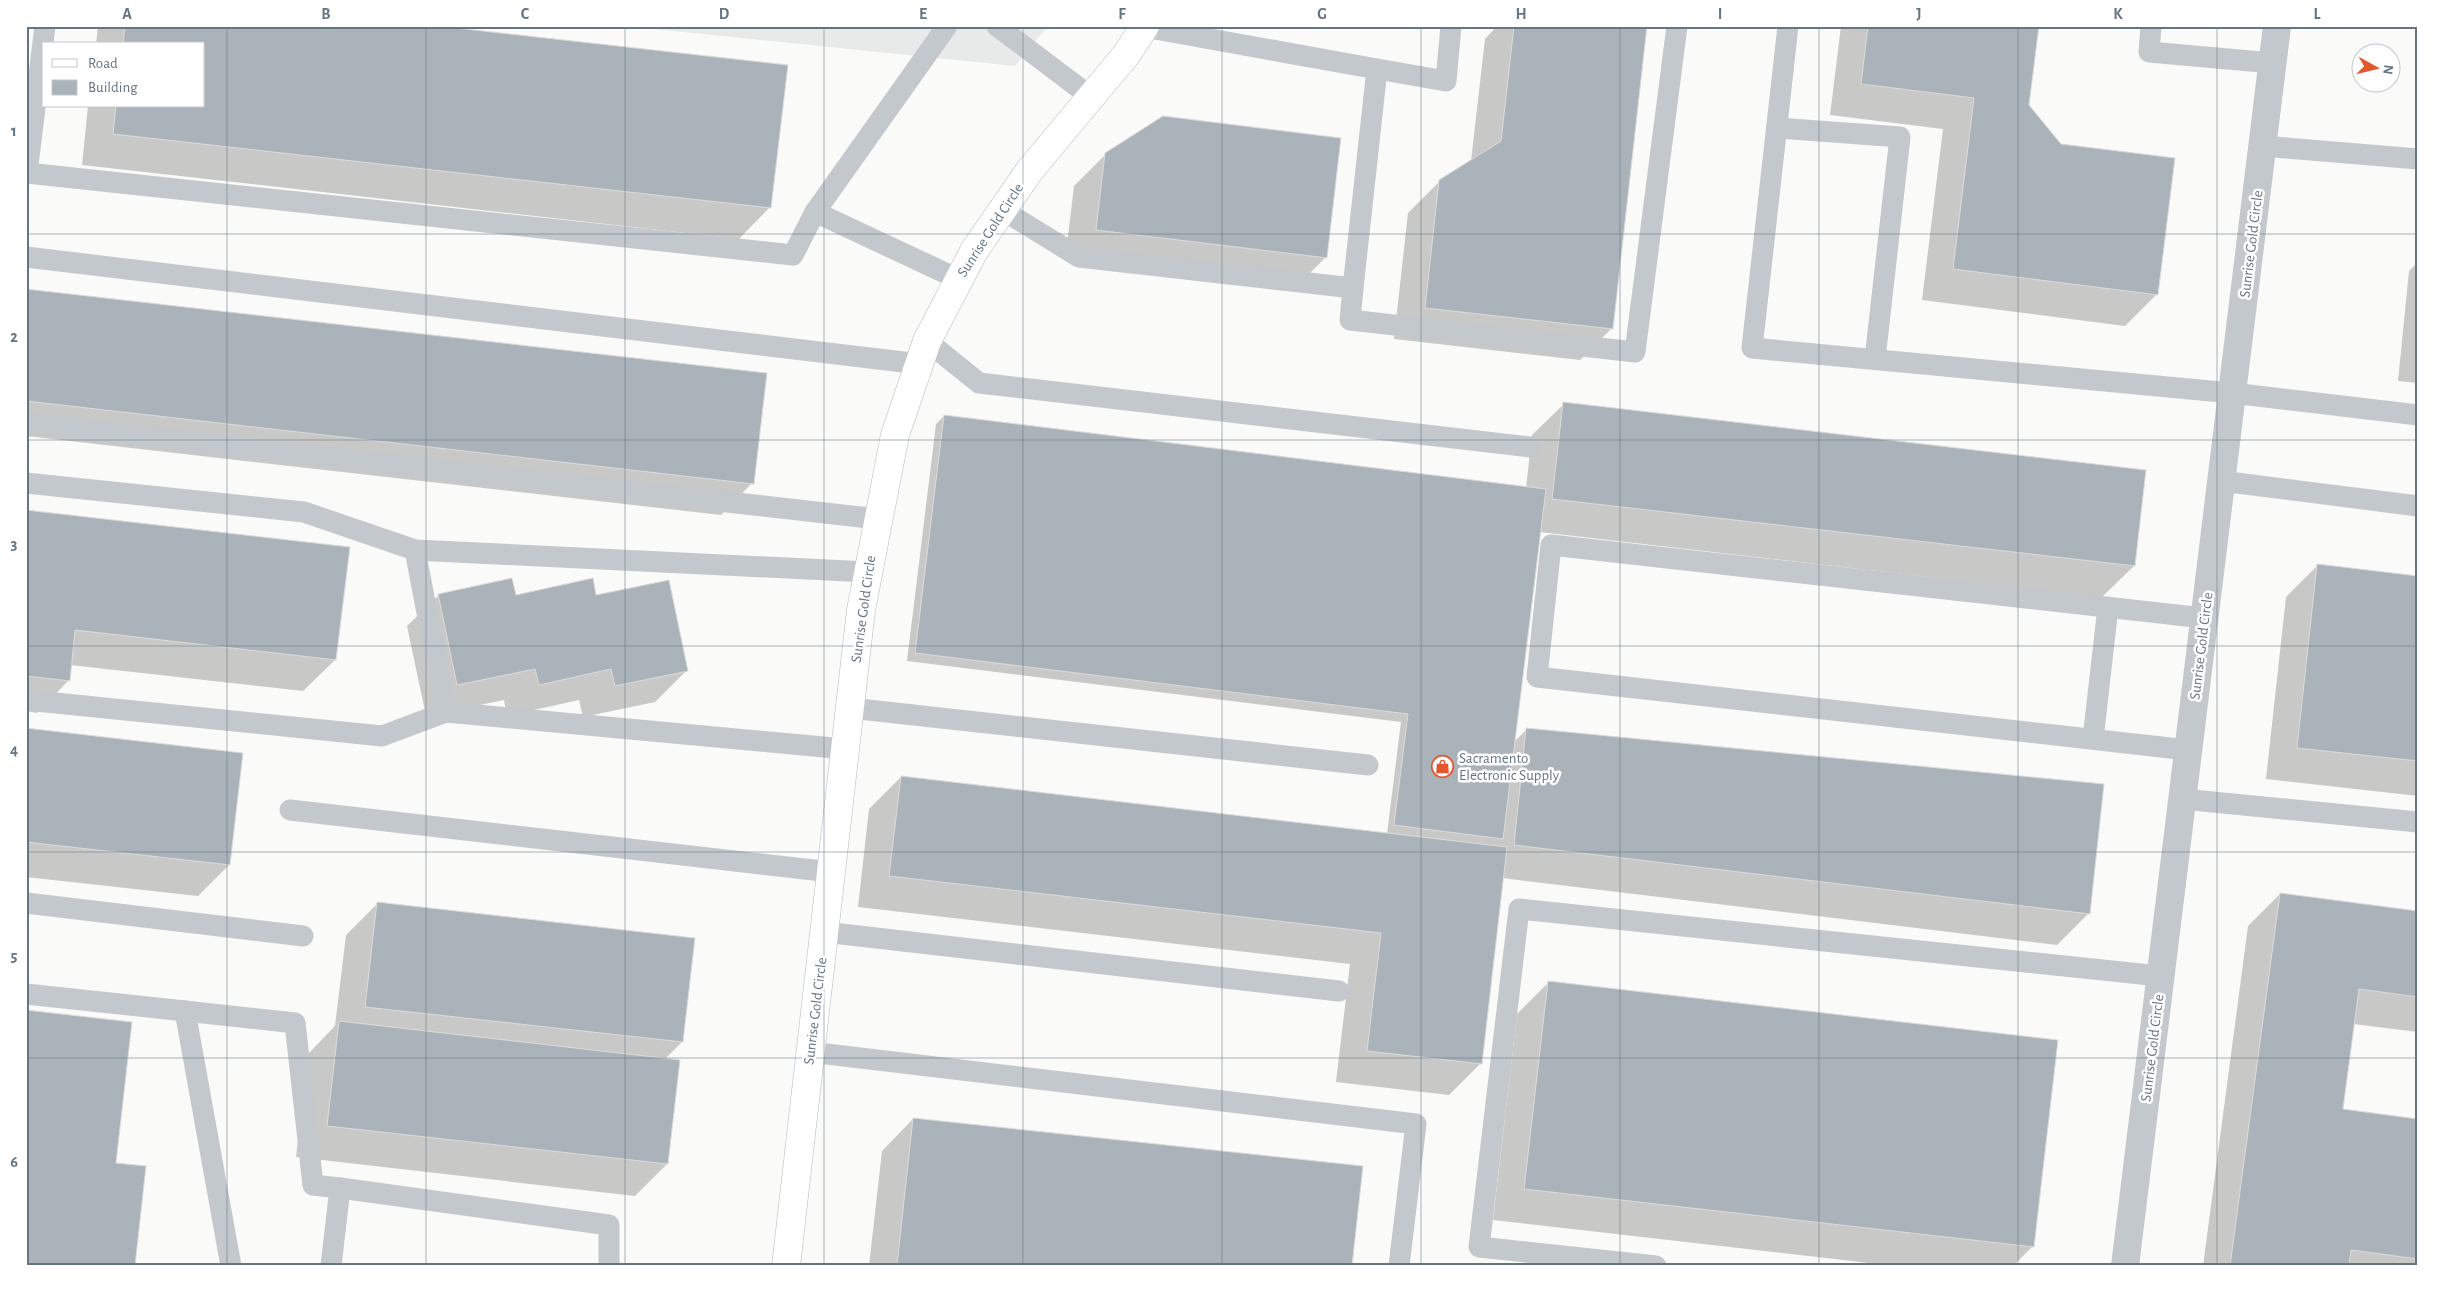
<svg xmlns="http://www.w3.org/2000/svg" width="2444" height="1292" viewBox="0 0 2444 1292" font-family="'Alegreya Sans',sans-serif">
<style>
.built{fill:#e8e9e9}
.shadow{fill:#0003}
.building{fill:#aab3b9;stroke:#dcdcda}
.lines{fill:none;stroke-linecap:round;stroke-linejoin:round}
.secondary-casing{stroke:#b3babf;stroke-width:29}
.lane{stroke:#c3c8cc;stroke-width:21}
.street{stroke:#c3c8cc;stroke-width:28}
.secondary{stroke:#fff;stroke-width:28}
.grid{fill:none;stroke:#657683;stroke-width:1;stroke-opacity:0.55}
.labels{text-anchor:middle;stroke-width:5;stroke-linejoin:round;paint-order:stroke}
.street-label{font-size:15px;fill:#657683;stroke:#fff}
.poi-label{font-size:15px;fill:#657683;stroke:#fff;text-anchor:start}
.neatline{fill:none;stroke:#657683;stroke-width:2}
.grid-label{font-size:16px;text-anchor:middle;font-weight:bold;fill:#657683}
</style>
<rect width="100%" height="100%" fill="#fafaf8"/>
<polygon class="built" points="625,26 1048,26 1015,66"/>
<g class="shadow">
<polygon points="98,26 426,26 770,207 739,239 82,165 88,106 204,106 204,44 96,44"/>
<polygon points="1497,26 1645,26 1612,328 1580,360 1394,339 1408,213 1440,181 1471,161 1485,39"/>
<polygon points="1841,26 2038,26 2028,105 2157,294 2125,326 1922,300 1943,129 1830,115"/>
<polygon points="1106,154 1326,257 1294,289 1065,261 1074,186"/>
<polygon points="2418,262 2418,383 2398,381 2409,271"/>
<polygon points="26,290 752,483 721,515 26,436"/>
<polygon points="1564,404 2134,566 2102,597 1539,532 1514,742 1527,729 2089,913 2057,945 1502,878 1480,1064 1449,1095 1336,1082 1350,964 858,907 869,809 901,777 1387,834 1401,722 907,661 936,424 944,416 1526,488 1532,435"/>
<polygon points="26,512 335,660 303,691 70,665 68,681 37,713 26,711"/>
<polygon points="2317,566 2418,577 2418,796 2266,779 2286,597"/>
<polygon points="439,595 595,596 687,670 655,702 583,717 579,700 507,716 504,700 426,716 407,626"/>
<polygon points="26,729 229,865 198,896 26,877"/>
<polygon points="2280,894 2418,912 2418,1032 2353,1024 2341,1110 2418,1120 2418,1266 2203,1266 2248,926"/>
<polygon points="378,903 682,1042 665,1059 678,1061 667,1164 635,1196 296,1157 308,1054 335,1026 346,935"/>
<polygon points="1548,983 2033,1246 2013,1266 1895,1266 1493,1220 1517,1014"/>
<polygon points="913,1119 1351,1266 869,1266 882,1151"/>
</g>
<g class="building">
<polygon points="125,26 438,26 788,65 771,208 113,134 116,106 204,106 204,44 123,44"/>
<polygon points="1514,26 1647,26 1613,329 1425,308 1439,180 1501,141"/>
<polygon points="1868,26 2039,26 2029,105 2061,144 2175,158 2158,295 1953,269 1974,98 1861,84"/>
<polygon points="1163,116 1341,138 1327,258 1096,230 1105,153"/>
<polygon points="26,289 767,373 754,484 26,401"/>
<polygon points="1563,402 2146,470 2135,566 1552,499"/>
<polygon points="944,415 1546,489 1503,839 1394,825 1408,714 915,653"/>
<polygon points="26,510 350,547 336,660 75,630 70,681 26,676"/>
<polygon points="2317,564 2418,576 2418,761 2297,748"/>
<polygon points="512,578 516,595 593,578 596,595 669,580 688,671 615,686 611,669 539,685 535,669 457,685 438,594"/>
<polygon points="26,728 243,753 230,865 26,842"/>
<polygon points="1526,728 2104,784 2090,914 1514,845"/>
<polygon points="901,776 1507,847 1482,1064 1367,1051 1381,933 889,876"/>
<polygon points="2280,893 2418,911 2418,997 2359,989 2343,1109 2418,1119 2418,1259 2351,1250 2349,1266 2230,1266"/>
<polygon points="377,902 695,938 683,1042 365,1007"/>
<polygon points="1548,981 2058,1040 2034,1247 1524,1189"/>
<polygon points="26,1010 132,1022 116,1163 146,1166 135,1266 26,1266"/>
<polygon points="339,1021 680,1060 668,1164 327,1126"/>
<polygon points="913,1118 1363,1166 1352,1266 897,1265"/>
</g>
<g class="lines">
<defs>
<polyline id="secondary" points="786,1266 861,610 895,435 927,341 974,251 1030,170 1126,55 1145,26"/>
</defs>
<use href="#secondary" class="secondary-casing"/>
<g class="lane">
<polyline points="45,26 27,173 793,255 815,212 958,279"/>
<polyline points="997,26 1091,97"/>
<polyline points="1788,26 1752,348 2232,393 2418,415"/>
<polyline points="2151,26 2149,52 2273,63"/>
<polyline points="1377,69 1446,81 1451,26"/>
<polyline points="1778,128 1900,137 1875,359"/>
<polyline points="2263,146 2418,159"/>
<polyline points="1001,209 1079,257 1353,288 1377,69 1144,27"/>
<polyline points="815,212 947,26"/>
<polyline points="26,257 920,364"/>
<polyline points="1353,288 1350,320 1635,352 1677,26"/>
<polyline points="927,341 979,383 1530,447"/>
<polyline points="26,423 878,519"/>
<polyline points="2221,481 2418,506"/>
<polyline points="26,483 304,512 415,550"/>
<polyline points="26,700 382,736 446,712"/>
<polyline points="850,708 1368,765"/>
<polyline points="2093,739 2108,607"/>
<polyline points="845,749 446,712 415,550 868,572"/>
<polyline points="2188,750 1537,677 1551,545 2204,618"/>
<polyline points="2182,799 2418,822"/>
<polyline points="290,810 831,872"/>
<polyline points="26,903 303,936"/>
<polyline points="824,932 1339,991"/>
<polyline points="26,994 185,1011 231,1266"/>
<polyline points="185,1011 295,1023 313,1185 340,1188"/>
<polyline points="810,1052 1416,1124 1399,1266"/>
<polyline points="331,1266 340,1188 609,1225 609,1266"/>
<polyline points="1656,1266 1479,1247 1519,909 2160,976"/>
</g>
<polyline class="street" points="2125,1266 2277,26"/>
<use href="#secondary" class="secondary"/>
</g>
<path class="grid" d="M227,26V1266M426,26V1266M625,26V1266M824,26V1266M1023,26V1266M1222,26V1266M1421,26V1266M1620,26V1266M1819,26V1266M2018,26V1266M2217,26V1266M26,234H2418M26,440H2418M26,646H2418M26,852H2418M26,1058H2418"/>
<defs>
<symbol id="shop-ring" viewBox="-11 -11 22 22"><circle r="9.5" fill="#fff" stroke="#e4572e" stroke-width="1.5"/><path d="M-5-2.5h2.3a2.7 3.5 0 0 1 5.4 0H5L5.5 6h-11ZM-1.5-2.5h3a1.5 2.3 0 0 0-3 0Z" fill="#e4572e"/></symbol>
</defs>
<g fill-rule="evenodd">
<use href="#shop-ring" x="1430" y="754" width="25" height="25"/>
</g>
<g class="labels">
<g class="street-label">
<text transform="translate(990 230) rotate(-57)" y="5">Sunrise Gold Circle</text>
<text transform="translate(2251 244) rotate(-83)" y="5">Sunrise Gold Circle</text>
<text transform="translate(863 609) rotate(-82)" y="5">Sunrise Gold Circle</text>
<text transform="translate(2201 646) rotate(-83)" y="5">Sunrise Gold Circle</text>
<text transform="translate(815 1011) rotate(-83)" y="5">Sunrise Gold Circle</text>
<text transform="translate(2152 1048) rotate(-83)" y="5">Sunrise Gold Circle</text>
</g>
<g class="poi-label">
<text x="1459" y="763">Sacramento<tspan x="1459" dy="17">Electronic Supply</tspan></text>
</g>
</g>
<rect width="2444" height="1292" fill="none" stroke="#ffffff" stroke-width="55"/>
<rect x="42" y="42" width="162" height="65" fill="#ffffff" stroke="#c1c8cd"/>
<rect x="52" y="59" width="25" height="8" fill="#ffffff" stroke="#c1c8cd"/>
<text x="88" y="68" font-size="15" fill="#657683">Road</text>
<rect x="52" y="80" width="25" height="15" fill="#aab3b9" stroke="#c1c8cd"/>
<text x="88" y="92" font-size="15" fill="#657683">Building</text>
<g transform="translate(2376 68) rotate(98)"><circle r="24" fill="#ffffff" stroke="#c1c8cd"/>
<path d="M0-4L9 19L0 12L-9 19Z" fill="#e4572e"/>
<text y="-8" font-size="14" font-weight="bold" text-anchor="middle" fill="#657683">N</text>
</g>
<rect x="28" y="28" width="2388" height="1236" class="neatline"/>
<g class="grid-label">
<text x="127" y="19">A</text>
<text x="326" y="19">B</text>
<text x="525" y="19">C</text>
<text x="724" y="19">D</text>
<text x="923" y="19">E</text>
<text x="1122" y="19">F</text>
<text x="1322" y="19">G</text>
<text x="1521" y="19">H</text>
<text x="1720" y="19">I</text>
<text x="1919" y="19">J</text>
<text x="2118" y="19">K</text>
<text x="2317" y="19">L</text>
<text x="14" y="136">1</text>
<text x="14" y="342">2</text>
<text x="14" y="549">3</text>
<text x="14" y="755">4</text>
<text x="14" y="961">5</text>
<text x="14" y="1167">6</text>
</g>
</svg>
